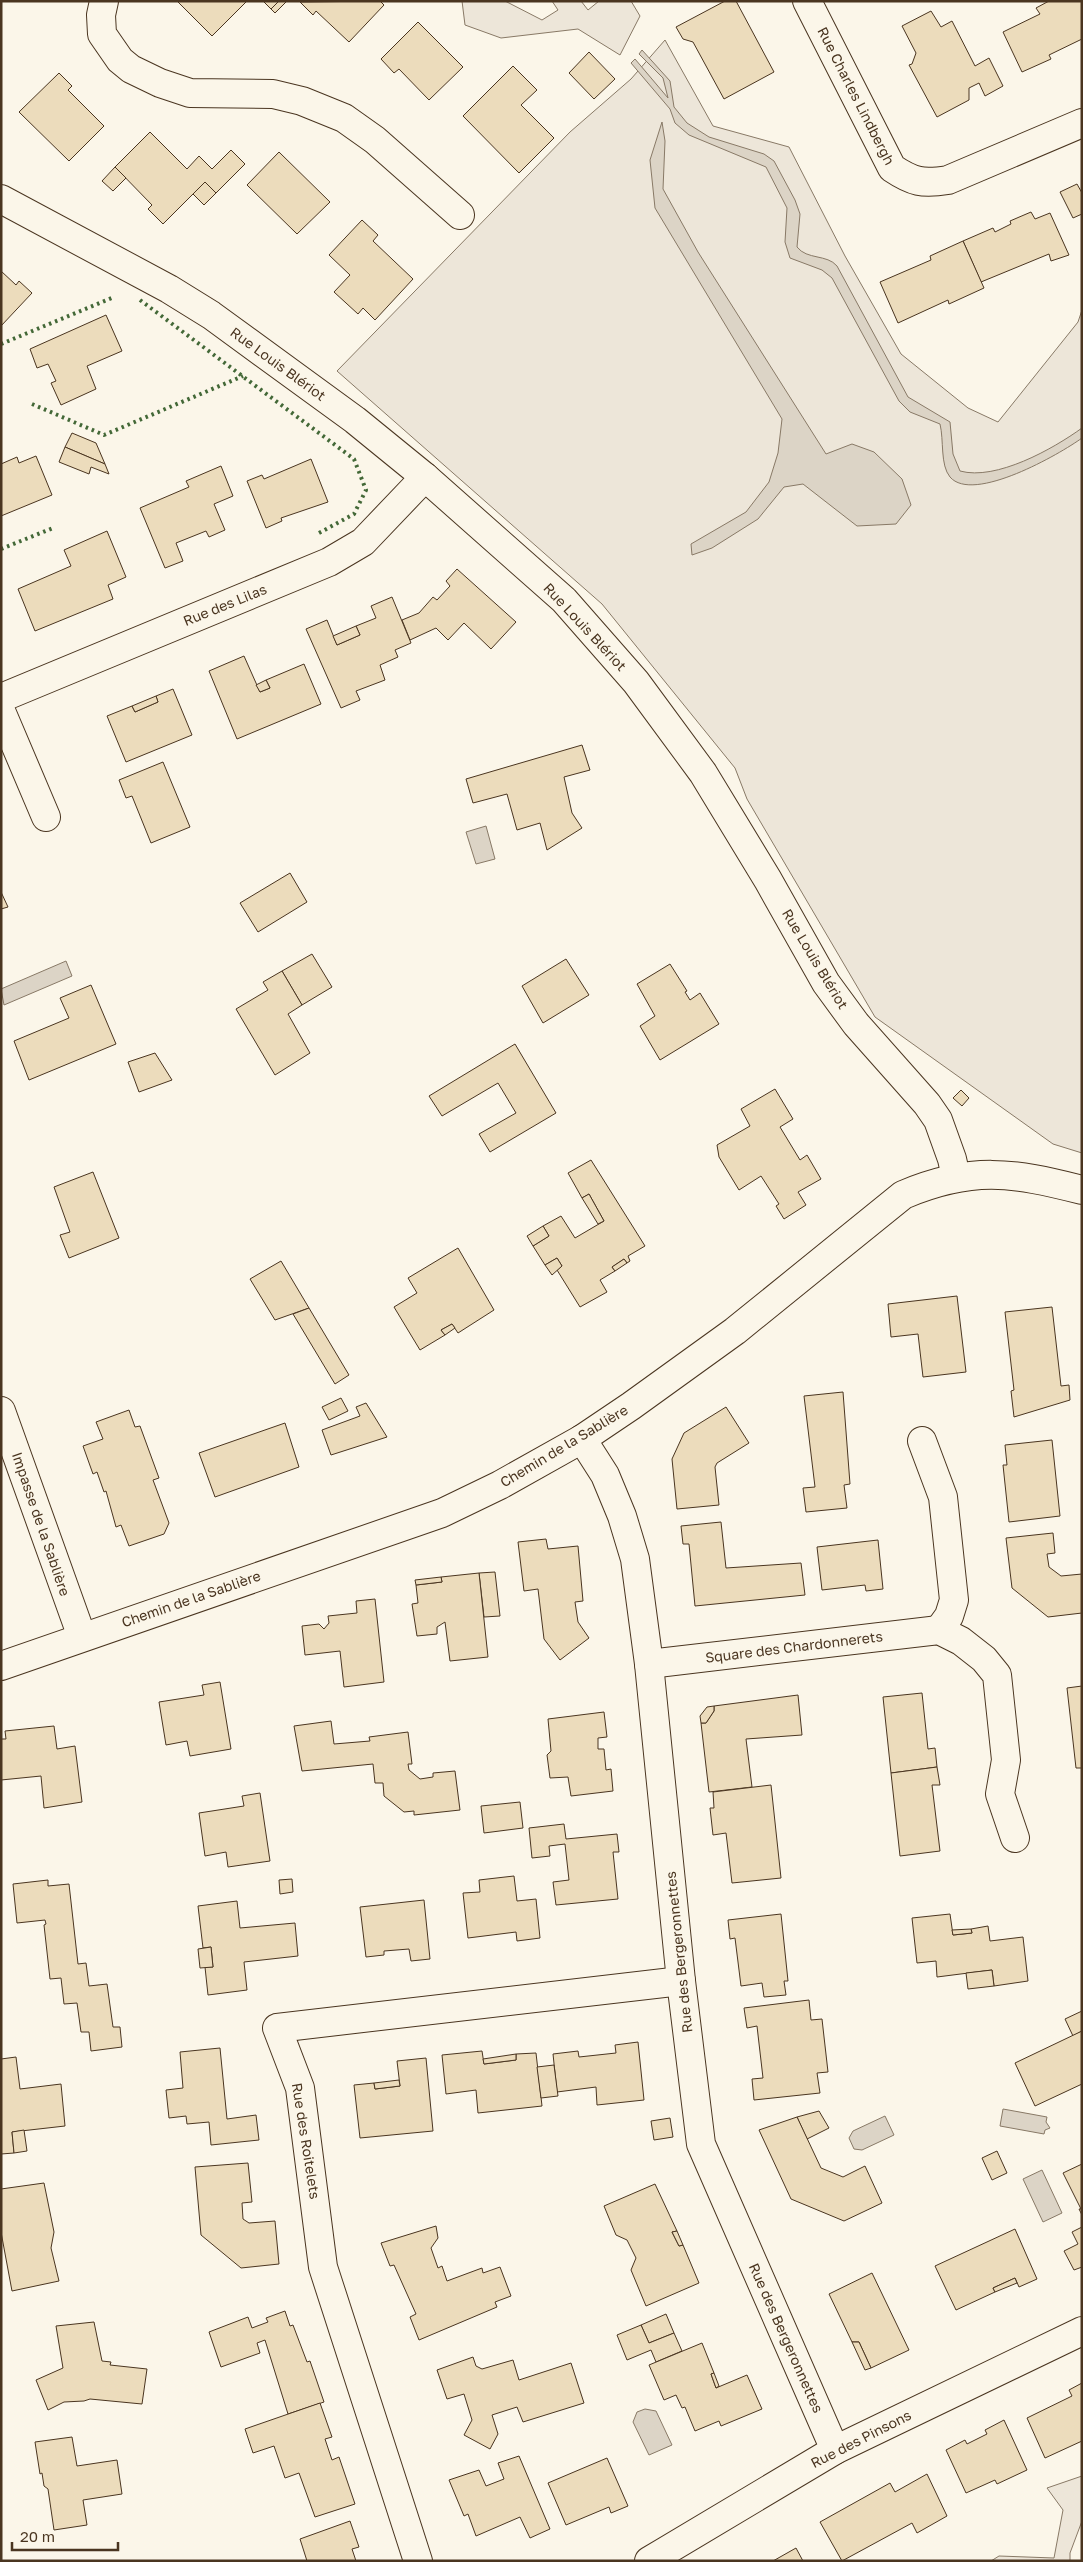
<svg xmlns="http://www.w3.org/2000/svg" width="1083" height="2562" viewBox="0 0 1083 2562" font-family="'Golos Text',sans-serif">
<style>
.green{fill:#ede6d9;stroke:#887966}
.water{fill:#dcd4c6;stroke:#887966}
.building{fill:#ecdcbc;stroke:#4a3520}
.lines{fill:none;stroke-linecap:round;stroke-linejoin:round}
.minor-casing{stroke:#4a3520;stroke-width:30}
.minor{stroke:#fbf6e9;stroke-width:28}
.hedge{stroke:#436837;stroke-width:4;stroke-dasharray:2.5 4;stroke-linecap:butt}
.labels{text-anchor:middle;stroke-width:4;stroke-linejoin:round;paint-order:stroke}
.street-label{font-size:14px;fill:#4a3520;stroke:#fbf6e9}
</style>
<rect width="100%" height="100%" fill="#fbf6e9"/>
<g class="green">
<polygon points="462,1 505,1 542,20 558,10 552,1 581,1 588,10 599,1 631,1 640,16 620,55 578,29 501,38 465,25"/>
<polygon points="665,40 713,126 789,147 845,256 901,354 968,408 998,422 1078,322 1082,310 1082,1153 1053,1144 875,1017 747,799 735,768 602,604 337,371 570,132 631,79"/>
<polygon points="1082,2476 1082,2521 1070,2553 1070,2561 991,2561 999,2556 1054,2558 1063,2510 1047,2488"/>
</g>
<g class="water">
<path d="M642,50L670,81L674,107L687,123L709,137L764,154L774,161L795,200L800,214L797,247C807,260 827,254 837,266L908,397L950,422L953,454L960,471C996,481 1053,449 1082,428V438C1060,454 973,504 950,477C940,465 944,440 940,424L910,412L899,401L832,278L822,270L790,258L785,242L787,208L766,167L689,135L675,123L670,109L631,63L635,59L668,98L663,78L639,54Z"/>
<polygon points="662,122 665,141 663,189 698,252 826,454 852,444 874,452 902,479 911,505 896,524 857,526 803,484 784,487 758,519 712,548 692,555 691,544 746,512 769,482 778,453 782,419 655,208 650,160"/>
<polygon points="486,826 495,859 476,864 466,832"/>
<polygon points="66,961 72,976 4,1005 1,989"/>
<polygon points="1003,2109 1047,2117 1046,2122 1050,2128 1045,2130 1044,2134 1000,2126"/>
<polygon points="885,2116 894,2135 862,2150 854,2149 849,2138 853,2131"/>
<polygon points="1042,2170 1062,2213 1043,2222 1023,2179"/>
<polygon points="645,2409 656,2411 672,2445 649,2455 633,2422 637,2412"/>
</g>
<g class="building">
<polygon points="177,1 247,1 212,36"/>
<polygon points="263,1 279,1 271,9"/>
<polygon points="279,1 287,1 275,13 271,9"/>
<polygon points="380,1 384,5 349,42 316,11 313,15 300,2"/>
<polygon points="725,1 736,1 774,72 724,99 693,42 683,39 676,27"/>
<polygon points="1049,1 1082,1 1082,39 1049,55 1051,59 1022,72 1003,32 1040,14 1036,8"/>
<polygon points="931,11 941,27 952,21 975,66 989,58 1003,86 985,96 979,83 969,88 969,100 937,117 909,65 912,64 916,53 902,26"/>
<polygon points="418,22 463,67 429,100 399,69 394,73 381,59"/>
<polygon points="589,52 615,79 594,99 569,73"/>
<polygon points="513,66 537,90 521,105 554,138 519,173 463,116"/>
<polygon points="59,73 72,86 68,90 104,126 69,161 19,112"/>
<polygon points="150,132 187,169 199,156 212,169 231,150 245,164 216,193 205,182 163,224 148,209 152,205 115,167"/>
<polygon points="279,152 330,202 297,234 247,185"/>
<polygon points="115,167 126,178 113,191 102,181"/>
<polygon points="205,182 216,193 204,205 193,194"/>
<polygon points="1077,184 1082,193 1082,214 1073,218 1060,192"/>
<polygon points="1031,212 1035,219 1050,213 1069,255 1051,261 1049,254 981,282 963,241 993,228 995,232 1011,224 1010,221"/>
<polygon points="362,220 378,235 373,241 413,279 375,320 363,308 358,314 334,292 350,275 329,255"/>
<polygon points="963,241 984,288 949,304 948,300 898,323 880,282 931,260 930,256"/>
<polygon points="1,271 16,285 19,281 32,293 1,326"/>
<polygon points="106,315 122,351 87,366 96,389 61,405 51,383 56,381 48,364 37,368 30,349"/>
<polygon points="72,433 96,443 105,464 65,447"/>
<polygon points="65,447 105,464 109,474 91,467 89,474 59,462"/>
<polygon points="36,456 52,495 1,516 1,464 17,457 19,463"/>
<polygon points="311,459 328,502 281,518 282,521 266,528 247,481 262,475 264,479"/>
<polygon points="221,466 233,496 214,504 225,530 209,537 206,531 176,543 183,561 165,568 140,508 189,487 186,481"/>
<polygon points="107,531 126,577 108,585 113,599 35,631 18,589 71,566 64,550"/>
<polygon points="457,569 516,622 491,649 464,623 448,640 436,628 410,640 402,620 419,613 433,597 437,600 450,586 446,581"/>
<polygon points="392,597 411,643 395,650 398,657 380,665 385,680 356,691 360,700 341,708 306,629 327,620 337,645 360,635 356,626 376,618 371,606"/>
<polygon points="356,626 360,635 337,645 333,636"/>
<polygon points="244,656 260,692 270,688 266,680 304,664 321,704 237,739 209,671"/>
<polygon points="266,680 270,688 260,692 256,685"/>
<polygon points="173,689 192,735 126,762 107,716 132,706 135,712 158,702 156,696"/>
<polygon points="156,696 158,702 135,712 132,706"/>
<polygon points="582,745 590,770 564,777 572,813 582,828 547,850 540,823 517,830 507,794 473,803 466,779"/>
<polygon points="163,762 190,827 151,843 132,796 126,798 119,780"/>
<polygon points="290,873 307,902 258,932 240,903"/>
<polygon points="1,892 8,907 1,909"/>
<polygon points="312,954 332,987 302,1005 282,971"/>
<polygon points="566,959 589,995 543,1023 522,986"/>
<polygon points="670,964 687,991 685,992 690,1000 700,993 719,1024 660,1060 640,1026 655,1016 637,984"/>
<polygon points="282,971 302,1005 288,1014 310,1053 275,1075 236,1009 268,990 263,982"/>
<polygon points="91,985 116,1044 29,1080 14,1041 69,1018 60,998"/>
<polygon points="515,1044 556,1113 490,1152 479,1134 516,1113 498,1083 442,1116 429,1096"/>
<polygon points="155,1053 172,1080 139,1092 128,1062"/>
<polygon points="775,1089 793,1119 780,1127 800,1160 807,1155 821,1179 798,1192 806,1205 784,1219 776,1206 779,1204 761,1176 739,1190 719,1157 717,1145 750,1126 741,1109"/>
<polygon points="961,1090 969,1098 962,1106 953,1098"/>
<polygon points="591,1160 645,1246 628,1256 630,1261 627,1263 624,1259 612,1267 615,1271 600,1280 607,1292 580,1307 557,1270 562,1266 557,1258 545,1265 533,1246 549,1236 543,1226 561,1216 575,1238 604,1221 589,1194 582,1198 568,1173"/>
<polygon points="93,1172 119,1238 69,1258 60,1235 70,1232 54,1187"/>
<polygon points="589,1194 604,1221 598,1224 582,1198"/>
<polygon points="543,1226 549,1236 533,1246 527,1236"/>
<polygon points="458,1248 494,1310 458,1333 452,1324 441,1330 445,1335 420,1350 394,1307 417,1293 408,1278"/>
<polygon points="557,1258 562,1266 552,1275 545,1265"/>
<polygon points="624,1259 627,1263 615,1271 612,1267"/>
<polygon points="281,1261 309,1308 275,1320 250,1279"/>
<polygon points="957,1296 966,1372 923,1377 918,1334 891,1337 888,1304"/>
<polygon points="1052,1307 1061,1386 1069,1385 1070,1400 1014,1417 1011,1391 1014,1390 1005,1312"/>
<polygon points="309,1308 349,1375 335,1384 293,1314"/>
<polygon points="452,1324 455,1328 445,1335 441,1330"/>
<polygon points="843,1392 850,1484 844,1485 847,1508 806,1512 803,1488 815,1487 804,1396"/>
<polygon points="341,1398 348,1411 329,1420 322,1407"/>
<polygon points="366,1403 387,1437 331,1455 322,1430 360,1416 356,1407"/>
<polygon points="726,1407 749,1443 717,1463 715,1467 719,1505 677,1509 672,1459 684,1433"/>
<polygon points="129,1410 135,1427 140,1426 159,1478 153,1480 169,1523 164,1534 129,1546 121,1525 116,1527 106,1491 104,1492 97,1472 93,1474 83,1446 103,1439 96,1422"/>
<polygon points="285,1423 299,1467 215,1497 199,1453"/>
<polygon points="1052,1440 1060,1516 1009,1522 1003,1465 1007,1465 1005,1445"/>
<polygon points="721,1522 726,1568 801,1563 805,1595 695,1606 689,1544 683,1544 681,1526"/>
<polygon points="1053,1533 1055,1553 1047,1554 1049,1567 1061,1576 1082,1574 1082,1613 1048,1617 1012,1588 1006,1538"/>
<polygon points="546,1539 548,1549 578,1546 583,1601 575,1602 578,1622 589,1638 560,1660 544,1639 538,1589 524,1591 518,1542"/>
<polygon points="878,1540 883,1589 866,1591 865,1585 822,1590 817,1547"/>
<polygon points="495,1572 500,1616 484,1617 479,1573"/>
<polygon points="479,1573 488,1657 450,1661 445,1622 437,1627 437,1634 417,1636 412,1604 418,1603 416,1585 442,1582 441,1577"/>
<polygon points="441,1577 442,1582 416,1585 415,1580"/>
<polygon points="375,1599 384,1682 344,1687 340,1651 305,1655 302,1626 319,1624 324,1629 329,1623 328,1616 357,1613 356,1601"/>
<polygon points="220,1682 231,1749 190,1756 187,1741 166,1745 159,1702 204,1695 202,1685"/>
<polygon points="1082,1686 1082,1768 1076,1768 1067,1688"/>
<polygon points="922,1693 928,1749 935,1748 937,1767 891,1773 883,1697"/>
<polygon points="798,1695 802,1735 746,1739 752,1787 709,1792 701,1723 706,1723 714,1711 714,1706"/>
<polygon points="714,1706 714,1711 706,1723 701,1723 700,1716 707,1707"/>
<polygon points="604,1712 607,1737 598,1738 598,1749 604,1749 606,1770 611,1769 613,1791 571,1796 568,1777 550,1778 547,1755 551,1751 548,1719"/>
<polygon points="331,1721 334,1744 370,1741 369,1737 408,1732 412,1764 408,1764 409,1770 420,1779 433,1777 433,1773 455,1771 460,1810 414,1815 414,1811 404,1812 384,1796 383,1783 375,1783 373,1764 302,1771 294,1726"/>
<polygon points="54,1726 57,1749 75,1746 82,1802 44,1808 41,1776 1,1780 1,1739 6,1739 5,1731"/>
<polygon points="937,1767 940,1785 932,1785 940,1851 900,1856 891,1773"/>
<polygon points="771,1785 781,1878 732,1883 726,1833 713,1835 710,1808 714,1808 713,1792"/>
<polygon points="260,1793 270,1861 228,1867 226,1852 205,1856 199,1813 244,1806 242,1796"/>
<polygon points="520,1802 523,1828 484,1833 481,1806"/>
<polygon points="564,1824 566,1839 617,1834 619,1852 613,1852 618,1899 556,1905 553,1882 569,1880 565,1844 549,1846 550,1856 532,1858 529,1828"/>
<polygon points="514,1876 517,1901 536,1899 540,1938 517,1941 516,1932 468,1938 463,1893 480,1892 479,1880"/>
<polygon points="292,1879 293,1892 280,1894 279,1880"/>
<polygon points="48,1880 48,1886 69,1884 78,1964 86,1963 89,1986 107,1984 113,2027 120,2027 122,2047 91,2051 89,2032 81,2032 77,2003 64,2004 61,1978 50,1979 44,1925 46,1924 45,1920 17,1923 13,1884"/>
<polygon points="424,1900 430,1959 411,1961 409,1949 384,1951 384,1955 366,1957 360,1907"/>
<polygon points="237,1901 240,1928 295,1923 298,1956 244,1962 247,1990 208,1995 205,1967 213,1967 211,1947 203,1948 198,1906"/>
<polygon points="781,1914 788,1981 784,1981 786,1995 764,1997 762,1983 741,1986 735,1938 730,1939 728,1920"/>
<polygon points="950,1914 953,1935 972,1933 971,1929 988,1926 990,1941 1023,1937 1028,1981 994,1986 992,1970 937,1977 936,1961 917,1963 912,1918"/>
<polygon points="971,1929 972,1933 953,1935 952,1930"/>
<polygon points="211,1947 213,1967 200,1968 198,1949"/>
<polygon points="992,1970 994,1986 968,1989 966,1973"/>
<polygon points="809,2000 811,2020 822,2019 828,2072 817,2073 820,2093 754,2100 752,2079 763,2078 757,2026 747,2028 744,2008"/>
<polygon points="1082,2011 1082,2031 1073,2036 1065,2019"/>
<polygon points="1082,2031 1082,2084 1035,2106 1015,2063"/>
<polygon points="638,2042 644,2100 597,2105 596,2087 557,2092 553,2054 578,2051 579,2057 616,2053 615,2045"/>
<polygon points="220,2048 227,2119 256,2115 259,2140 211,2145 209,2122 187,2124 186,2116 169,2118 166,2090 183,2088 180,2052"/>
<polygon points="482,2051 484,2064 516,2060 516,2054 536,2053 542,2106 478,2113 476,2090 446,2094 442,2055"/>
<polygon points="516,2054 516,2060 484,2064 483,2059"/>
<polygon points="16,2057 20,2089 61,2084 65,2126 12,2132 14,2153 1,2154 1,2059"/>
<polygon points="426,2058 433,2131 360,2138 354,2085 374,2083 375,2089 400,2086 397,2061"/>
<polygon points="554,2065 558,2096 541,2098 537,2067"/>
<polygon points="399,2080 400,2086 375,2089 374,2083"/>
<polygon points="819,2111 829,2128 807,2139 797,2117"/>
<polygon points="797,2117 821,2168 843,2177 865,2166 882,2203 844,2221 791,2199 759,2130"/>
<polygon points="670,2118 673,2137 654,2140 651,2121"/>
<polygon points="24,2130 27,2151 14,2153 12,2132"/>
<polygon points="997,2151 1007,2173 992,2180 982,2158"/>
<polygon points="248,2163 252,2202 242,2203 243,2219 249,2223 275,2221 279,2264 241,2268 201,2235 195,2167"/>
<polygon points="1082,2164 1082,2215 1079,2209 1081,2209 1063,2173"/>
<polygon points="44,2183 54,2232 51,2248 59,2281 12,2291 1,2232 1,2189"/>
<polygon points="655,2184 677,2231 672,2232 679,2246 683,2245 699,2283 646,2306 631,2270 636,2258 627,2240 616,2235 604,2206"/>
<polygon points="436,2226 438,2238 431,2248 438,2268 442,2266 447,2281 482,2268 483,2273 500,2267 511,2296 495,2302 497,2307 419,2340 410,2317 416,2314 394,2265 390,2266 381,2243"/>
<polygon points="1082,2227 1082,2267 1074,2270 1064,2251 1078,2244 1072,2232"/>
<polygon points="1015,2229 1037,2279 1019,2287 1015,2278 993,2288 995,2292 956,2310 935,2266"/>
<polygon points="677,2231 683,2245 679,2246 672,2232"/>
<polygon points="872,2273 909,2350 871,2368 859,2342 852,2342 829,2294"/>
<polygon points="1015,2278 1017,2283 995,2292 993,2288"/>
<polygon points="285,2311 290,2326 293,2325 307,2362 310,2361 324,2402 288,2414 265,2340 257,2343 260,2353 221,2367 209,2332 248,2317 252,2328 268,2322 266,2318"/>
<polygon points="666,2314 674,2333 649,2343 641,2325"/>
<polygon points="94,2322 102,2361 111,2362 110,2365 147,2369 142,2404 90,2399 84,2401 64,2402 48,2410 36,2380 63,2368 56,2326"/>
<polygon points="641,2325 649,2343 674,2333 682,2351 656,2362 651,2350 627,2360 617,2335"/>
<polygon points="852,2342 859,2342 871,2368 865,2370"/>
<polygon points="702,2343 714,2373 711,2374 716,2388 747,2375 762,2409 721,2426 719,2421 695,2431 685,2407 682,2408 676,2395 664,2400 649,2365"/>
<polygon points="473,2357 476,2366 482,2369 513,2360 519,2380 571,2363 584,2403 523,2422 517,2407 492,2415 498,2434 490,2449 464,2435 472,2420 464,2394 447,2399 437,2370"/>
<polygon points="714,2373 719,2386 716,2388 711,2374"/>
<polygon points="1082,2383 1082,2441 1045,2458 1027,2418 1072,2396 1069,2390"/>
<polygon points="320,2403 332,2437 325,2439 332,2460 339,2457 355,2504 315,2517 299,2473 285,2478 274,2446 253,2453 245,2429"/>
<polygon points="1004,2420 1027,2470 997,2484 995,2480 966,2493 946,2450 965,2440 967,2444 987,2434 985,2430"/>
<polygon points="72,2437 77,2466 117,2460 122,2494 83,2500 87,2525 54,2530 48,2489 44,2486 42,2473 40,2474 35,2442"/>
<polygon points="519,2456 550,2529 530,2538 520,2517 476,2536 468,2514 464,2516 449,2480 479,2470 486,2486 504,2479 498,2463"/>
<polygon points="607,2458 628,2506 611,2513 609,2507 566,2525 548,2483"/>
<polygon points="927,2474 947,2516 917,2533 912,2523 842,2561 820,2522 890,2483 895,2492"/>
<polygon points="350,2521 359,2547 352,2549 356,2561 307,2561 300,2539"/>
<polygon points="796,2548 803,2561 773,2561"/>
</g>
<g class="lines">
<defs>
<g id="minor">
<polyline points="104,1 101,15 102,34 120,60 131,69 160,83 190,93 273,94 302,101 344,118 375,140 460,215"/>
<path d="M807,1L892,168C913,182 922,184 948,180L1082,123"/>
<polyline points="1,199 169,289 211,315 355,420 425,477 564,600 636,682 703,773 768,880 826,983 856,1024 927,1104 938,1120 952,1159 956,1177"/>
<polyline points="1,698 329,562 363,542 425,477"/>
<polyline points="1,711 46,817"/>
<polyline points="1,1411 82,1637"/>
<polyline points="582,1439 605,1475 622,1516 635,1559 649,1664 681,1981 701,2144 835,2450"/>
<polyline points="922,1441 943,1497 954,1600 949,1616 939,1630"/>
<polyline points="649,1664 939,1630 961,1641 984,1659 997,1675 1006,1760 1000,1794 1015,1838"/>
<path d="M1,1666L442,1513L500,1485L582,1439L631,1406L735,1331L903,1195C972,1166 1011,1172 1082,1190"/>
<polyline points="418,2561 323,2267 300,2088 277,2028 681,1981"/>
<polyline points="649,2561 835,2450 1082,2331"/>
</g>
</defs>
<use href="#minor" class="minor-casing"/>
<use href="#minor" class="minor"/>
<g class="hedge">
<polyline points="140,300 354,459 366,490 354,514 319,533"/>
<polyline points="1,344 114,297"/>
<polyline points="32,404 104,435 243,376"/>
<polyline points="1,549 53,528"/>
</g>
</g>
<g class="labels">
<g class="street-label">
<text transform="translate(856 96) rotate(63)" y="5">Rue Charles Lindbergh</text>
<text transform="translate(278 364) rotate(36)" y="5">Rue Louis Blériot</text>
<text transform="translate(225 605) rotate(-22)" y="5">Rue des Lilas</text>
<text transform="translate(585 627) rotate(47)" y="5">Rue Louis Blériot</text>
<text transform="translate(815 959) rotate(59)" y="5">Rue Louis Blériot</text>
<text transform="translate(564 1446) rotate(-31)" y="5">Chemin de la Sablière</text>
<text transform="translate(41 1524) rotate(71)" y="5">Impasse de la Sablière</text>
<text transform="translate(191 1599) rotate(-19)" y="5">Chemin de la Sablière</text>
<text transform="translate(794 1647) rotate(-7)" y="5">Square des Chardonnerets</text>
<text transform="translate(679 1952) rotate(-96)" y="5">Rue des Bergeronnettes</text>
<text transform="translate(306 2141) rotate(81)" y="5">Rue des Roitelets</text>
<text transform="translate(786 2338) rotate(66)" y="5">Rue des Bergeronnettes</text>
<text transform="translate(861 2439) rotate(-27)" y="5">Rue des Pinsons</text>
</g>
</g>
<rect width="1083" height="2562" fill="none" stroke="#4a3520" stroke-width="5"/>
<path d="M12 2542v8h106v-8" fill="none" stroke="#4a3520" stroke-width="2.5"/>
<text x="20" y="2542" font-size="15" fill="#4a3520" stroke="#fbf6e9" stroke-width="4" paint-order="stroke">20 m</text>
</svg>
